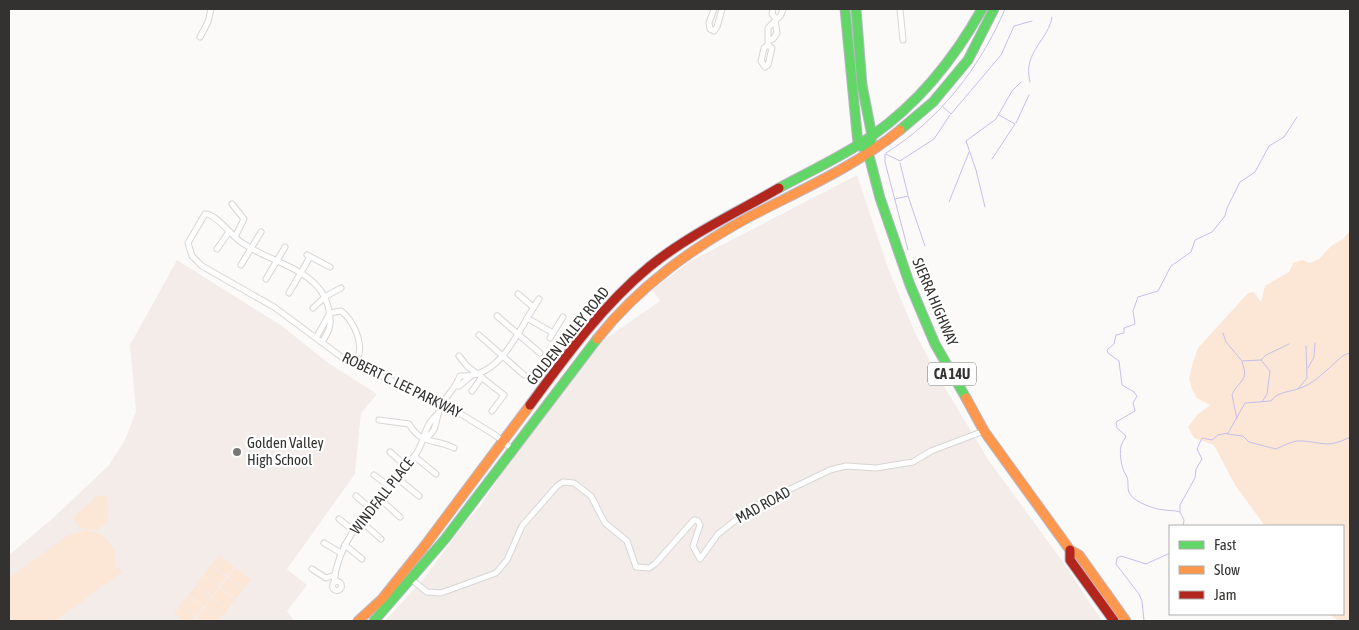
<svg xmlns="http://www.w3.org/2000/svg" width="1359" height="630" viewBox="0 0 1359 630" font-family="'Asap Condensed',sans-serif">
<style>
.built{fill:#f3ece8}
.green{fill:#fce6d5}
.lines{fill:none;stroke-linecap:round;stroke-linejoin:round}
.stream{stroke:#c4c0eb;stroke-width:1}
.street-casing{stroke:#d7d6d5;stroke-width:7}
.fast-casing{stroke:#bbb7c6;stroke-width:11}
.slow-casing{stroke:#bbb7c6;stroke-width:11}
.jam-casing{stroke:#bbb7c6;stroke-width:11}
.street{stroke:#fffefe;stroke-width:5}
.fast{stroke:#63d668;stroke-width:9}
.slow{stroke:#ff974d;stroke-width:9}
.jam{stroke:#b3261e;stroke-width:9}
.poi-dot{fill:#797877;stroke:#fff;stroke-width:2}
.labels{text-anchor:middle;stroke-width:4.5;stroke-linejoin:round;paint-order:stroke}
.shield{fill:#fff;stroke:#70706f;stroke-width:1}
.shield-label{font-size:14px;font-weight:bold;fill:#333231}
.street-label{font-size:15px;fill:#333231;stroke:#fff}
.poi-label{font-size:15px;fill:#333231;stroke:#fff;text-anchor:start}
</style>
<rect width="100%" height="100%" fill="#fcfaf9"/>
<g class="built">
<polygon points="857,175 888,268 915,333 939,378 989,461 1063,562 1102,621 385,621 425,577 467,520 479,508 499,477 584,363 605,339 660,301 652,290 689,262"/>
<polygon points="177,260 282,326 327,362 377,394 361,413 355,474 287,569 307,585 287,611 294,621 9,621 9,555 52,519 109,465 125,440 136,411 130,345"/>
</g>
<g class="green">
<polygon points="1350,223 1350,621 1339,621 1329,614 1343,614 1343,526 1265,526 1235,485 1214,445 1194,438 1188,427 1197,415 1210,405 1197,398 1192,389 1189,379 1193,362 1198,348 1248,293 1254,292 1261,302 1265,286 1289,272 1293,263 1302,260 1310,263 1319,259 1331,246 1343,239 1350,231"/>
<polygon points="97,496 107,496 108,522 97,530 80,528 73,518"/>
<path d="M85,530C106,532 118,548 115,569L118,567L122,572L54,621H9V578L67,536Z"/>
<polygon points="219,555 234,567 227,576 212,564"/>
<polygon points="211,565 226,577 219,586 204,574"/>
<polygon points="236,568 251,580 244,589 228,577"/>
<polygon points="204,575 219,587 212,596 196,584"/>
<polygon points="228,578 243,590 236,599 221,587"/>
<polygon points="196,585 211,597 204,606 189,594"/>
<polygon points="220,588 235,600 228,609 213,597"/>
<polygon points="188,595 203,607 196,616 181,604"/>
<polygon points="212,598 228,610 220,619 205,607"/>
<polygon points="181,605 195,617 192,621 183,621 174,614"/>
<polygon points="205,608 220,620 218,621 203,621 197,617"/>
</g>
<g class="lines">
<g class="stream">
<path d="M1030,82C1022,52 1049,40 1052,17"/>
<polyline points="943,107 951,114 1001,55 1014,26 1032,21"/>
<polyline points="1016,123 1029,95"/>
<path d="M886,153C939,120 980,68 1005,9"/>
<polyline points="885,154 885,162 908,250"/>
<polyline points="886,154 900,161 903,159 934,139 950,115"/>
<polyline points="992,159 1015,124 999,115"/>
<polyline points="900,163 908,195"/>
<polyline points="895,199 908,196 925,246"/>
<polyline points="949,202 969,152"/>
<polyline points="985,207 976,170 966,141 996,119 1012,91 1021,82"/>
<polyline points="1223,333 1226,342 1242,361 1261,360 1270,371 1267,394 1262,402"/>
<polyline points="1261,360 1266,355 1289,344"/>
<polyline points="1308,368 1314,357 1315,343"/>
<polyline points="1298,389 1307,378 1306,346"/>
<path d="M1237,419L1232,395C1238,380 1250,382 1242,362"/>
<path d="M1227,434L1243,436L1249,442L1276,449C1285,445 1293,440 1303,441C1325,443 1329,448 1350,437"/>
<path d="M1180,512V505L1195,478L1196,469L1202,459L1197,449L1202,438L1212,440L1218,435L1228,433L1245,403L1271,401C1277,391 1293,392 1303,387C1318,381 1331,365 1344,355L1350,353"/>
<path d="M1183,526L1184,520L1180,512C1174,510 1171,511 1165,510C1156,510 1134,502 1130,494C1126,489 1130,481 1126,475C1122,470 1119,455 1121,446C1122,442 1125,439 1126,436L1117,428L1116,422L1135,411L1133,403L1137,396L1134,392L1122,385L1119,361L1108,353L1107,350L1114,344L1116,335L1124,333V328L1135,324L1133,311L1138,297L1158,291L1171,266L1191,252L1195,240L1212,232L1225,216L1227,208L1240,182L1255,172L1269,146L1284,137L1297,117"/>
<polyline points="1144,621 1142,601 1139,594 1116,564 1117,558 1121,556 1146,564 1170,553"/>
</g>
<defs>
<g id="street">
<polyline points="714,9 709,23 710,29 714,31 717,27 722,9"/>
<polyline points="773,9 772,14 775,18"/>
<polyline points="900,9 903,40"/>
<polyline points="200,37 208,22 211,9"/>
<polyline points="769,40 773,39 777,33 775,21"/>
<polyline points="768,45 772,48 768,65 765,67 761,61 764,48 768,45 768,28 781,15 783,9"/>
<polyline points="232,204 244,219 235,237"/>
<polyline points="217,249 229,232"/>
<polyline points="307,255 330,267"/>
<polyline points="241,265 261,232"/>
<polyline points="266,279 285,247"/>
<polyline points="289,293 310,257"/>
<polyline points="518,294 533,307"/>
<polyline points="313,308 326,296 341,288"/>
<path d="M330,313L341,311C353,320 362,340 359,354"/>
<polyline points="497,316 540,353"/>
<polyline points="527,318 553,333"/>
<polyline points="479,335 524,375"/>
<polyline points="316,338 330,313"/>
<polyline points="550,338 563,317"/>
<path d="M322,342C331,329 332,322 328,306C318,268 269,263 241,242C232,236 214,212 205,214L188,243L192,256L202,266L274,307L347,361L443,403L495,435L512,449"/>
<polyline points="459,356 467,366 504,395 492,411"/>
<polyline points="455,386 459,386 470,377"/>
<polyline points="472,391 482,377"/>
<path d="M379,420L409,424C422,446 435,438 454,448"/>
<path d="M423,440C436,432 435,427 438,414C440,404 449,394 455,386L460,376C502,379 519,328 539,299"/>
<polyline points="390,452 406,466"/>
<polyline points="414,456 436,474"/>
<polyline points="374,475 389,486"/>
<polyline points="396,477 419,496"/>
<polyline points="356,496 371,509"/>
<polyline points="379,498 400,517"/>
<polyline points="339,519 354,531"/>
<polyline points="361,521 381,539"/>
<polyline points="324,543 341,553"/>
<polyline points="345,545 362,559"/>
<polyline points="312,569 326,578 335,575"/>
<polyline points="411,579 427,592 441,593 496,573 507,560 522,526 557,486 563,482 574,483 591,496 605,523 627,541 636,567 649,568 655,564 694,520 698,521 700,525 693,546 700,559 718,534 751,508 830,470 846,466 876,468 913,462 931,451 984,431"/>
<circle cx="337" cy="586" r="4.5"/>
<path d="M334,582C339,529 387,495 416,454C425,441 424,424 438,414"/>
</g>
<g id="fast">
<polyline points="845,9 858,144 862,147"/>
<polyline points="856,9 862,85 872,136 868,152 880,198 910,285 935,344 966,398"/>
<polyline points="900,130 933,102 968,60 994,9"/>
<path d="M779,188C810,171 844,156 873,135C920,102 954,59 982,9"/>
<polyline points="374,621 445,539 597,339"/>
</g>
<g id="slow">
<path d="M597,339C639,286 692,248 751,216C801,190 856,166 900,130"/>
<polyline points="966,398 984,431 1070,550 1079,555 1126,621"/>
<polyline points="358,621 382,599 423,548 530,405"/>
</g>
<g id="jam">
<path d="M530,405C566,356 602,306 649,267C688,235 736,213 779,188"/>
<polyline points="1070,550 1070,560 1114,621"/>
</g>
</defs>
<use href="#street" class="street-casing"/>
<use href="#fast" class="fast-casing"/>
<use href="#slow" class="slow-casing"/>
<use href="#jam" class="jam-casing"/>
<use href="#street" class="street"/>
<use href="#fast" class="fast"/>
<use href="#slow" class="slow"/>
<use href="#jam" class="jam"/>
</g>
<circle class="poi-dot" cx="237" cy="452" r="5"/>
<g class="labels">
<rect class="shield" x="928" y="362.5" width="48" height="23" rx="4"/>
<g class="shield-label">
<text x="952" y="379">CA 14U</text>
</g>
<g class="street-label">
<text transform="translate(935 302) rotate(67)" y="5">SIERRA HIGHWAY</text>
<text transform="translate(568 336) rotate(-51)" y="5">GOLDEN VALLEY ROAD</text>
<text transform="translate(402 385) rotate(26)" y="5">ROBERT C. LEE PARKWAY</text>
<text transform="translate(382 496) rotate(-52)" y="5">WINDFALL PLACE</text>
<text transform="translate(763 505) rotate(-29)" y="5">MAD ROAD</text>
</g>
<g class="poi-label">
<text x="247" y="448">Golden Valley<tspan x="247" dy="17">High School</tspan></text>
</g>
</g>
<rect width="1359" height="630" fill="none" stroke="#333231" stroke-width="20"/>
<rect x="1169" y="525" width="175" height="90" fill="#ffffff" stroke="#adadad"/>
<rect x="1179" y="541" width="25" height="8" fill="#63d668" stroke="#adadad"/>
<text x="1214" y="550" font-size="15" fill="#333231">Fast</text>
<rect x="1179" y="566" width="25" height="8" fill="#ff974d" stroke="#adadad"/>
<text x="1214" y="575" font-size="15" fill="#333231">Slow</text>
<rect x="1179" y="591" width="25" height="8" fill="#b3261e" stroke="#adadad"/>
<text x="1214" y="600" font-size="15" fill="#333231">Jam</text>
</svg>
